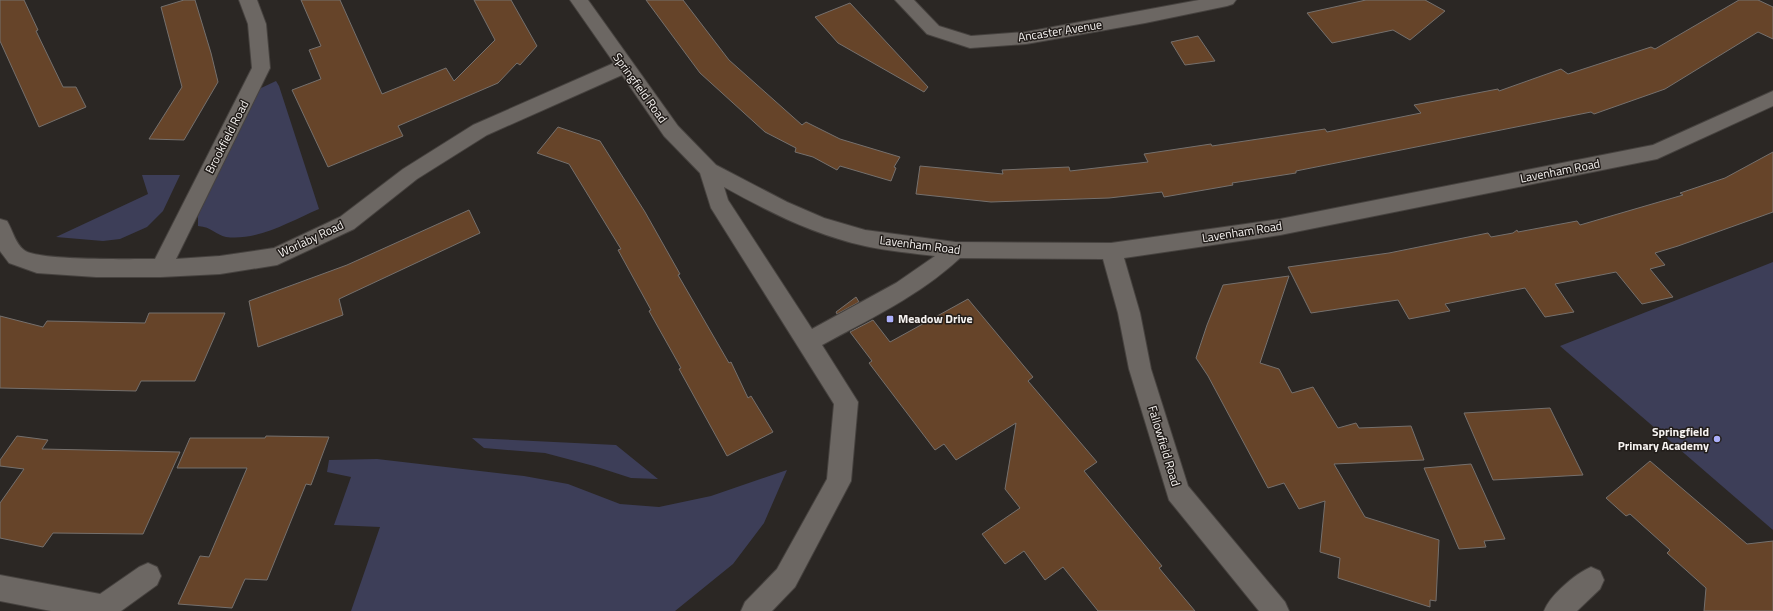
<svg xmlns="http://www.w3.org/2000/svg" width="1773" height="611" viewBox="0 0 1773 611" font-family="'Titillium Web',sans-serif">
<style>
.green{fill:#3d3e58}
.building{fill:#664429;stroke:#75706d}
.lines{fill:none;stroke-linecap:round;stroke-linejoin:round}
.street-casing{stroke:#46423f;stroke-width:2}
.street{fill:#6c6763;fill-rule:evenodd}
.poi-dot{fill:#abaffb;stroke:#221d1a;stroke-width:1.5}
.labels{text-anchor:middle;stroke-width:3;stroke-linejoin:round;paint-order:stroke}
.street-label{font-size:12px;fill:#f6f3f1;stroke:#221d1a}
.poi-label{font-size:12px;font-weight:bold;fill:#f6f3f1;stroke:#221d1a;text-anchor:start}
</style>
<rect width="100%" height="100%" fill="#2b2724"/>
<g class="green">
<path d="M276,81L279,86L319,209C291,221 258,241 226,237C216,235 212,227 198,226V216L206,195L259,89Z"/>
<polygon points="142,175 180,175 163,211 147,227 120,239 103,241 56,237 148,194"/>
<polygon points="1773,262 1773,530 1560,346"/>
<polygon points="472,438 616,445 658,479 631,478 594,466 545,453 484,448"/>
<polygon points="377,459 524,476 568,484 620,504 659,507 711,496 787,470 764,523 733,564 675,611 351,611 380,527 334,525 351,477 327,472 329,460"/>
</g>
<g class="building">
<polygon points="0,0 24,0 38,30 36,31 63,87 76,87 86,107 39,127 0,41"/>
<polygon points="184,0 195,0 211,53 218,82 184,140 149,139 182,87 161,7"/>
<polygon points="301,0 340,0 382,94 446,68 454,81 495,40 474,0 511,0 537,46 520,65 517,63 498,83 398,126 403,136 328,167 292,90 321,79 309,50 321,46"/>
<polygon points="646,0 683,0 729,60 802,125 806,122 840,139 900,157 894,167 896,168 891,181 840,166 837,170 813,157 795,152 796,148 765,132 700,73"/>
<polygon points="1366,0 1425,0 1445,11 1410,40 1393,30 1332,43 1307,13"/>
<polygon points="1739,0 1758,0 1773,7 1773,39 1758,32 1665,89 1594,114 1591,112 1296,171 1296,173 1232,183 1233,185 1164,197 1162,192 1109,198 991,202 916,194 920,166 1003,174 1002,170 1069,167 1070,171 1148,162 1144,154 1211,144 1212,146 1325,129 1327,132 1421,113 1414,105 1498,89 1499,91 1561,69 1568,74 1651,47 1655,49"/>
<polygon points="850,3 928,87 924,92 838,43 815,17"/>
<polygon points="1198,36 1215,61 1185,65 1171,42"/>
<polygon points="558,127 600,141 645,212 680,274 678,275 729,363 731,362 748,398 751,396 773,432 727,456 679,369 681,368 649,311 651,310 618,250 621,249 569,164 537,153"/>
<polygon points="1773,152 1773,212 1678,246 1655,253 1665,265 1650,269 1673,297 1642,304 1616,272 1555,284 1574,312 1545,317 1525,288 1445,304 1450,311 1409,319 1398,300 1311,313 1288,267 1389,253 1488,233 1491,237 1513,233 1517,230 1518,232 1577,221 1580,225 1683,195 1680,193 1725,178"/>
<polygon points="469,210 480,233 339,299 343,315 258,347 249,301 347,265"/>
<polygon points="1289,276 1260,363 1279,369 1292,393 1313,387 1338,428 1356,423 1359,428 1411,426 1424,460 1334,464 1365,517 1439,540 1436,601 1430,600 1430,607 1338,578 1340,558 1320,552 1325,501 1299,509 1284,483 1268,488 1208,376 1196,358 1207,325 1223,285"/>
<polygon points="856,297 859,302 837,314 836,312"/>
<polygon points="968,299 1033,377 1028,381 1097,462 1084,471 1162,566 1159,568 1195,611 1098,611 1063,567 1045,580 1024,551 1005,564 982,534 1020,508 1005,489 1016,423 956,460 944,444 935,450 869,363 872,361 850,332 873,320 890,342"/>
<polygon points="149,313 225,313 195,381 141,381 136,391 0,388 0,316 43,327 47,321 145,323"/>
<polygon points="1550,408 1583,475 1493,480 1464,413"/>
<polygon points="17,436 48,440 42,449 180,452 143,534 53,533 43,547 0,538 0,503 24,469 0,466 0,460"/>
<polygon points="266,436 329,437 311,485 306,484 267,580 245,579 232,608 178,604 200,556 209,557 247,468 177,468 190,438 265,438"/>
<polygon points="1650,461 1747,544 1773,541 1773,611 1704,611 1706,588 1667,553 1670,550 1630,514 1626,516 1606,498"/>
<polygon points="1471,464 1505,539 1484,541 1486,547 1459,549 1424,468"/>
</g>
<g class="lines">
<defs>
<g id="street">
<path d="M239,0H257L266,24L270,68L176,259L220,256L274,248L340,217L403,169L473,125L614,63L570,0H588L678,126L716,165L787,202L824,218L865,230L955,242L1111,243L1280,219L1653,145L1773,91V106L1657,159L1280,235L1124,258L1140,313L1151,369L1188,486L1285,602L1289,611H1259L1169,500L1129,369L1118,313L1103,259L960,258C919,296 870,319 822,345L858,402L851,481L795,587L772,611H741L745,602L777,569L827,479L834,404L711,208L700,173L664,136L622,75L487,135L417,179L354,229L277,265L220,274L161,277H96L37,273L9,263L0,251V219L7,221C13,231 15,243 24,250C37,261 133,259 155,259L252,68L248,24ZM724,187C769,212 814,235 865,246C887,251 912,253 935,256L896,283L812,329L728,200Z"/>
<polygon points="895,0 914,0 939,26 971,36 1026,32 1199,0 1236,0 1233,4 1227,6 1145,23 1026,44 970,48 927,34"/>
<polygon points="148,563 157,567 161,576 157,585 121,611 51,611 0,601 0,575 100,594 139,567"/>
<path d="M1591,567L1600,571L1604,580L1600,589L1577,611H1544C1550,595 1575,574 1591,567Z"/>
</g>
</defs>
<use href="#street" class="street-casing"/>
<use href="#street" class="street"/>
</g>
<g class="poi-dot">
<rect x="886" y="315" width="8" height="8" rx="2"/>
<circle cx="1717" cy="439" r="4"/>
</g>
<g class="labels">
<g class="street-label">
<text transform="translate(1060 31) rotate(-9)" y="4">Ancaster Avenue</text>
<text transform="translate(640 88) rotate(54)" y="4">Springfield Road</text>
<text transform="translate(227 137) rotate(-63)" y="4">Brookfield Road</text>
<text transform="translate(1560 171) rotate(-11)" y="4">Lavenham Road</text>
<text transform="translate(1242 232) rotate(-9)" y="4">Lavenham Road</text>
<text transform="translate(311 239) rotate(-25)" y="4">Worlaby Road</text>
<text transform="translate(920 245) rotate(7)" y="4">Lavenham Road</text>
<text transform="translate(1164 446) rotate(73)" y="4">Fallowfield Road</text>
</g>
<g class="poi-label">
<text x="898" y="323">Meadow Drive</text>
<text x="1709" y="436" text-anchor="end">Springfield<tspan x="1709" dy="14">Primary Academy</tspan></text>
</g>
</g>
</svg>
